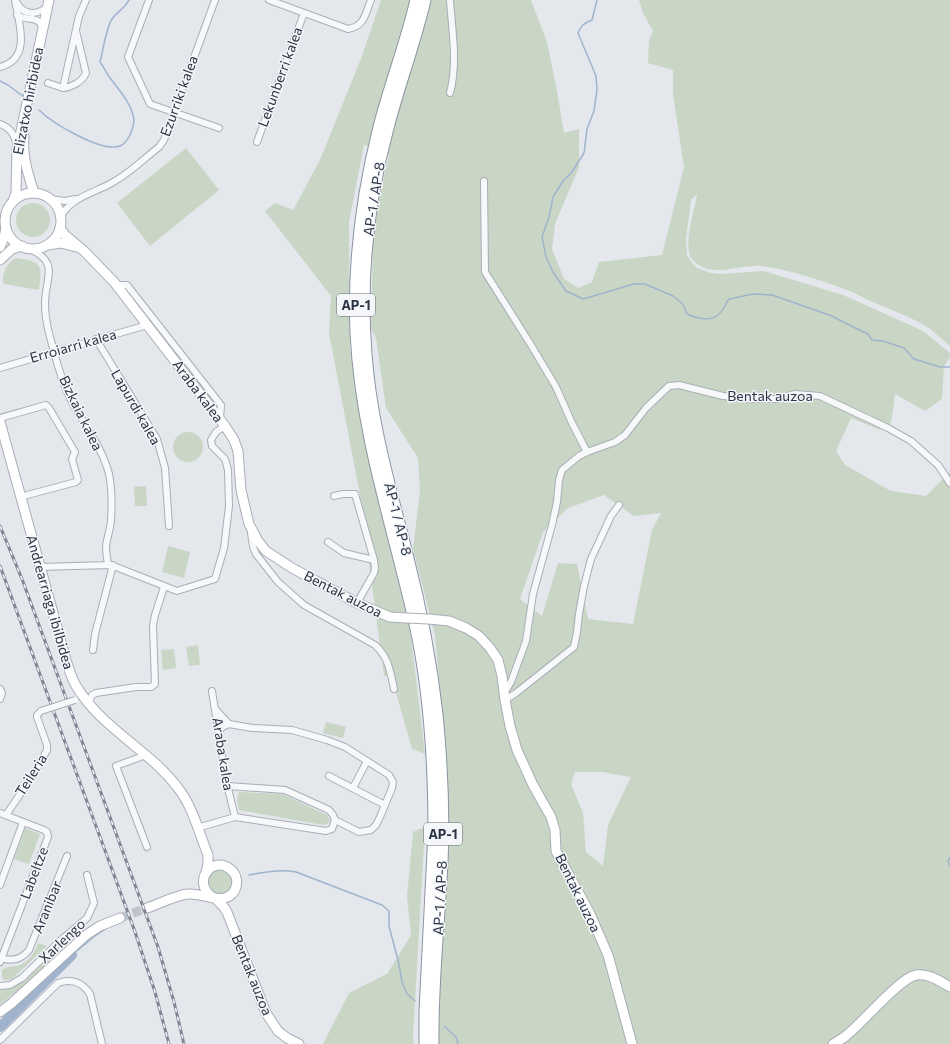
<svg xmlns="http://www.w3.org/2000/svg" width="950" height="1044" viewBox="0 0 950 1044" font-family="Commissioner,sans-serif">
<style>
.green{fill:#c9d6c5;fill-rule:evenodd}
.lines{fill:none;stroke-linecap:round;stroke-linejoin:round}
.stream{stroke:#9fb4cc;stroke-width:1.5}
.river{stroke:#9fb4cc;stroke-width:10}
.secondary-tunnel{stroke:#bfc3cb;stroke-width:9;stroke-dasharray:9 4.5;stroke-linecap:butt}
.street-casing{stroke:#a9aeb7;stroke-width:8}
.secondary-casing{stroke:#a9aeb7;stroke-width:11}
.highway-casing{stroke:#8b94a3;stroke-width:13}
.street{stroke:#f7f8fa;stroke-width:6}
.secondary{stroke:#fff;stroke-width:9}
.highway{stroke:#fff;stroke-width:11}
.rail-casing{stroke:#7d8696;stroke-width:3}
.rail{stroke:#f4f6f9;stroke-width:1.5;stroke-dasharray:4.5;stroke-linecap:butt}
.street-bridge-casing{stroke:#a9aeb7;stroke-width:8;stroke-linecap:butt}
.secondary-bridge-casing{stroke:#a9aeb7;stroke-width:11;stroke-linecap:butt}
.street-bridge{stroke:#f7f8fa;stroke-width:6}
.secondary-bridge{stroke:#fff;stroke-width:9}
.labels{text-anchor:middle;stroke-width:3;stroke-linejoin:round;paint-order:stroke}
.shield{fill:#f4f6f9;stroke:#676e7b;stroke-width:1}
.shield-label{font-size:13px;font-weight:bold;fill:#2b3445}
.street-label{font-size:14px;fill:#2b3445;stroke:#f4f6f9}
</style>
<rect width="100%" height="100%" fill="#e4e7ec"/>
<g class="green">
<path d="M381,0H531L547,42L557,91L564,133L579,129V167L555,224L552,249L564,279L578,288L592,282L599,262L662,255L684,167L673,95V70L648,63L649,41L653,31L643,13L639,0H950V346C941,339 932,329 922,324C908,316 894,311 880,305C869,301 858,294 847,290C820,280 790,270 762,266C741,264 708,280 692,259C682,245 695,210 697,194L691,200L686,239L687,255L692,263L697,268L711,273L721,274L764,271L843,295L923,331L950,353V357L944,366L942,399L925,411L895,394L891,423L880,430L851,418L836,451L845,465L891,491L926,496L950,472V1044H436L445,745L435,635L413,549L420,491L418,458L386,408L376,338L371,329L373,236L380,194L389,155L364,145L349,222L350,349L372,477L410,629L425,754L412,749L391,675L384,676L360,495L329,333L331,296L265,211L275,203L293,210L320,160L362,56ZM604,495L634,516L661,513L652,530L633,624L588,619L577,564L558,563L542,616L520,599L543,532L568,508ZM575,772H603L631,777L608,825L603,866L586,852L583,813L571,784Z"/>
<polygon points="186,148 219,190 150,246 117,203"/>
<circle cx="33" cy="220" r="17"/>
<path d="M17,258C43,262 42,266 39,290L4,284C0,276 8,260 17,258Z"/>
<circle cx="188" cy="447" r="15"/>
<polygon points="146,486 147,506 135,506 134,487"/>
<polygon points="168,546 190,552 184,578 162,572"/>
<polygon points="198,645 200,665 189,666 186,647"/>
<polygon points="174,649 176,668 163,670 161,650"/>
<polygon points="326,722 346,727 343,738 323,733"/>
<polygon points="239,792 282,794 327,815 330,820 328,824 323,825 239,810 237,800"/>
<polygon points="425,827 413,1036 414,1044 323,1044 349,993 387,974 411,935 407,897 413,832"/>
<polygon points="25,828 40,834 29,864 14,859"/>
<circle cx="220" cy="882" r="13"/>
<path d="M38,943L47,946L13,978L8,980H4L2,977V970C7,966 11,967 17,966C29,963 34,953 38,943Z"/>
<path d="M50,955L53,958L19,991L18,990L0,1004V991C22,985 34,971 50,955Z"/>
</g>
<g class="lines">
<g class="stream">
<path d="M597,0L592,20C584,23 581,26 578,33L596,76L597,90L594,111L587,129L584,153L572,172L563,181L553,197L549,217L542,237L546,257L553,272L566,291L583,299L634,284H645L673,296L683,304L687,314C696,318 709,322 718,315C723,311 726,303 729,299L753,294L772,295L832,316L845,323L868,334L872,340L883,341L904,348L914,359L940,367H950"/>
<polyline points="0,81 8,85 24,97"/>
<path d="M39,110C52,123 102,153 120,146C125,144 128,139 130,135C132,130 134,125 134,120C132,104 119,90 110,78C106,73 104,67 100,62C103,51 106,28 112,19C117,12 125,8 129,0"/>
<polyline points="950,857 948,861 950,866"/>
<path d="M249,875C265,872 280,869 296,872L382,905L389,911V926L398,960L402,982L407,994L415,1001"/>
<polyline points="72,955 95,936 107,928"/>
<polyline points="444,1026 456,1037 458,1044"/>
</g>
<polyline class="river" points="0,1027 72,955"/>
<polyline class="secondary-tunnel" points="120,918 147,908"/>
<defs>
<g id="street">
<polyline points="149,0 128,57 150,104 219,128"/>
<path d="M269,0L348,29C365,26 365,14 371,0"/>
<path d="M17,3C24,16 37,15 47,7"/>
<path d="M17,15C28,22 35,14 43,27"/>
<path d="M76,31L86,73C82,82 72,87 63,88L79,16L86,0"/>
<path d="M0,67C32,59 19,23 15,0"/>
<polyline points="48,83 63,88"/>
<path d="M450,93C458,62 452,31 450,0"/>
<path d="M0,124C11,128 15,135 17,147"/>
<polyline points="257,142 304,13"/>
<polyline points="484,181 485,272 531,345 556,387 572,423 587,452"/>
<polyline points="50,199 65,201 75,199"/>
<path d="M60,218C71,196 96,193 115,181C131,172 145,158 159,147L164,140L215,0"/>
<path d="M28,248C61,263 45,276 45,304C45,315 47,326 50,337C55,357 61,379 70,398C82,423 102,446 109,474C112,489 112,504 111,519C111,528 107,537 106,546C106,552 107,559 108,564"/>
<polyline points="117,285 127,285 221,405 220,419"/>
<polyline points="96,339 157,439 165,468 169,526"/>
<polyline points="0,368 147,325"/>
<polyline points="0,418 46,405 49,408 75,452 72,459 78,480 76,482 20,497"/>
<polyline points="334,496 343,494 355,494 374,560 375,568 374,573 357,603"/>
<path d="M251,533L253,547L256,554L278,582L304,605L375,645C389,658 390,671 394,689"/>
<polyline points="328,542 344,553 374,560"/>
<polyline points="39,567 111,565 177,591 215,579 224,548 229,506 228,470 225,459 212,446 211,440 216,432 225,426"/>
<polyline points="93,650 95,634 113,565"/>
<polyline points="0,689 2,693 0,699"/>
<polyline points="212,691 226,780 235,817"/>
<polyline points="504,693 511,682 526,641 533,594 552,525 557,502 559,480 562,470 579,456 587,452 615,442 625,435 646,408 669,386 679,385 723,396 751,399 778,399 795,394 820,396 888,428 911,441 938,465 950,483"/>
<polyline points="505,700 516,693 574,647 577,632 579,614 584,586 591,559 611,516 619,505"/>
<polyline points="89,702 92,695 96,693 136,687 151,687 155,684 153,626 155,615 164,587"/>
<polyline points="216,710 229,724"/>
<polyline points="219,732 222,727 229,724 252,728 292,730 327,740 345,747 389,775 393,782 392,788 380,817 376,825 371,830 359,832 335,820"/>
<polyline points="146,755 116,766 147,847"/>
<polyline points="329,776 385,805"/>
<polyline points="228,786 285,790 329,810 333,815 335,820"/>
<polyline points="353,788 367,761"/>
<polyline points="0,813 44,830 47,832 48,837 0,962"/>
<polyline points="6,815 34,774 47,750 47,745 37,717 37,715 41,711"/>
<polyline points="197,828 235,817 326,831 332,829 335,820"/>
<polyline points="0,885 23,822"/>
<path d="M1,958C13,962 22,959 29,950L67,856"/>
<polyline points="0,986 10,985 22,978 62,939 87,918 94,903 87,875"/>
<path d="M0,1040L58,983C72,978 82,982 90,994L102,1044"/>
</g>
<g id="secondary">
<path d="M24,136C22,156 28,174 34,193"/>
<circle cx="33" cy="221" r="28"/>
<polyline points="13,201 16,193 17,150 49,0"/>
<polyline points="60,228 65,235 85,252 114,282 225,426 234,440 238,451 241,490 249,524 258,541 266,551 292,568 357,603 390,617 406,618"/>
<polyline points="47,245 61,243 76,247"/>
<polyline points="0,247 4,238 6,228"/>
<polyline points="0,260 12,249 22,246"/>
<path d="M0,422L60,638C64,653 68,670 75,684C100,728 149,749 178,788C193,807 199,833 208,855V864L206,873"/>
<polyline points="429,619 449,621 466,628 479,636 490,648 498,660 502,676 505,700 510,726 517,750 533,785 551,817 555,830 556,851 590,914 608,955 632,1044"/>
<polyline points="215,898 223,906 227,912 266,1013 278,1031 287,1038 299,1044"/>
<path d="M147,908C159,904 176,895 188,894C200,893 216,901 225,898C238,894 241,877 230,869C213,855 191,881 212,897"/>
<polyline points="0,1012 12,1003 86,935 100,926 120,918"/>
<path d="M833,1044C838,1041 844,1038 848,1034C863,1022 900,978 916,975C928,973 940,981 950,987"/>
</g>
<g id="highway">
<path d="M416,0C406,43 390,84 379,127C362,194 353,264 356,333C361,435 393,526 415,624C430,692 434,763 434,832L425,1011V1044"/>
<path d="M425,0C415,43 399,85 388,128C368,201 360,278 366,354C371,424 391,490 408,558C421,609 431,661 437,714C442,764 444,814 442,863C439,923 432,984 433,1044"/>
</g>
</defs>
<use href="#street" class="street-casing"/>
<use href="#secondary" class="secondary-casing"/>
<use href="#highway" class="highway-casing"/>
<use href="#street" class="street"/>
<use href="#secondary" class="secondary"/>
<use href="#highway" class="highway"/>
<defs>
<g id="rail">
<polyline points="0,526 22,579 158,947 174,1002 184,1044"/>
<polyline points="0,566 134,929 155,992 169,1044"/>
</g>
</defs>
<use href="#rail" class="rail-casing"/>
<use href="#rail" class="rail"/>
<defs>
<polyline id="street-bridge" points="41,711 75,700"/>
<polyline id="secondary-bridge" points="406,618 429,619"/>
</defs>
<use href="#street-bridge" class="street-bridge-casing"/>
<use href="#secondary-bridge" class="secondary-bridge-casing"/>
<use href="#street-bridge" class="street-bridge"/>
<use href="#secondary-bridge" class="secondary-bridge"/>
</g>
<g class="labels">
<g class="shield">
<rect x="337" y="294" width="38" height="22" rx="3"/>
<rect x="424" y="823" width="38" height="22" rx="3"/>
</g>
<g class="shield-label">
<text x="356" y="310">AP-1</text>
<text x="443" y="839">AP-1</text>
</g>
<g class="street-label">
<text transform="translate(280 77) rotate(-70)" y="5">Lekunberri kalea</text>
<text transform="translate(179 96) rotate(-70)" y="5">Ezurriki kalea</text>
<text transform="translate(28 101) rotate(-79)" y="5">Elizatxo hiribidea</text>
<text transform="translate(374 199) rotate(-81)" y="5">AP-1 / AP-8</text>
<text transform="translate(73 346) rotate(-16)" y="5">Erroiarri kalea</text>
<text transform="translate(198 391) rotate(53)" y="5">Araba kalea</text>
<text x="770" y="401">Bentak auzoa</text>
<text transform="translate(136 407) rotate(60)" y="5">Lapurdi kalea</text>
<text transform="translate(81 413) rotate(64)" y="5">Bizkaia kalea</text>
<text transform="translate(398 519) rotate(76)" y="5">AP-1 / AP-8</text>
<text transform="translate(343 594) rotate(27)" y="5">Bentak auzoa</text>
<text transform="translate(50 602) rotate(74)" y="5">Andrearriaga ibilbidea</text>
<text transform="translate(223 754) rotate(81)" y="5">Araba kalea</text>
<text transform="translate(31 775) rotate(-58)" y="5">Teileria</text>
<text transform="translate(34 873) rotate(-69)" y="5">Labeltze</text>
<text transform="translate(578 893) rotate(64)" y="5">Bentak auzoa</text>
<text transform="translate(440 898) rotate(-87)" y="5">AP-1 / AP-8</text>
<text transform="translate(47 907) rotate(-68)" y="5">Aranibar</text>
<text transform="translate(62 941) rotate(-43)" y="5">Xarlengo</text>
<text transform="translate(252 975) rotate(68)" y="5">Bentak auzoa</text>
</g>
</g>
</svg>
